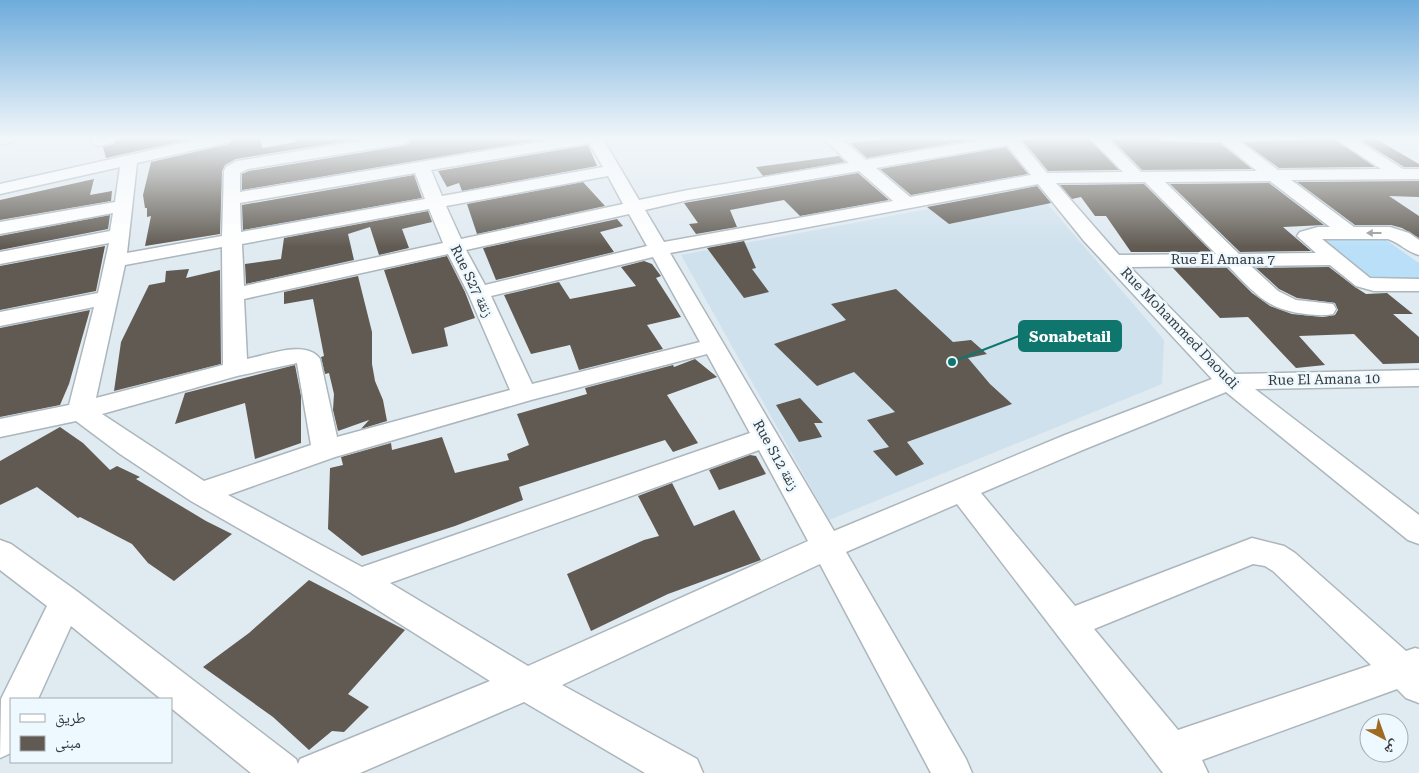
<svg xmlns="http://www.w3.org/2000/svg" width="1419" height="773" viewBox="0 0 1419 773" font-family="'Roboto Serif','Noto Naskh Arabic',serif">
<style>
.built{fill:#cfe1ed}
.green{fill:#bae0f9}
.building{fill:#605a52}
.lines{fill:none;stroke-linecap:round;stroke-linejoin:round}
.minor-casing{stroke:#acb6bd;stroke-width:3}
.minor{fill:#fff;fill-rule:evenodd}
.oneway{fill:#9a9c9e}
.labels{text-anchor:middle;stroke-width:5;stroke-linejoin:round;paint-order:stroke}
.street-label{font-size:14px;fill:#363a3d;stroke:#edf8ff}
.leader{fill:none;stroke:#0f766e;stroke-width:2}
.callout-dot{fill:#0f766e;stroke:#edf8ff;stroke-width:2}
.callout{fill:#0f766e;stroke:#0f766e;stroke-width:2}
.callout-label{font-size:15px;text-anchor:middle;font-weight:bold;fill:#fff}
</style>
<rect width="100%" height="100%" fill="#e0eaf1"/>
<polygon class="built" points="1035,189 1164,340 1162,384 829,520 681,255"/>
<polygon class="green" points="1318,239 1386,240 1419,263 1419,278 1370,280"/>
<g class="building">
<polygon points="117,139 192,139 106,158 103,147 114,144"/>
<polygon points="233,139 259,139 263,148 296,142 295,139 359,139 236,159 225,165 222,171 220,234 145,246 151,216 147,217 147,208 145,208 143,195 151,162 229,144"/>
<polygon points="412,139 545,139 242,190 242,174 249,171 402,146 409,144"/>
<polygon points="880,139 976,139 867,158 850,143"/>
<polygon points="1021,139 1089,139 1119,170 1048,171"/>
<polygon points="1111,139 1160,139 1161,141 1220,143 1252,169 1142,170"/>
<polygon points="1311,139 1334,139 1375,167 1279,168 1243,142"/>
<polygon points="1359,139 1376,139 1419,164 1419,167 1404,167"/>
<polygon points="588,145 597,166 462,191 459,183 447,187 438,171"/>
<polygon points="1006,147 1028,174 911,195 880,169"/>
<polygon points="839,156 845,162 763,176 756,167"/>
<polygon points="858,173 889,200 800,216 784,200 730,210 737,227 696,234 689,224 698,223 684,203"/>
<polygon points="414,175 422,198 243,230 242,205"/>
<polygon points="94,179 90,195 112,191 111,201 0,220 0,200"/>
<polygon points="1419,181 1419,197 1389,196 1419,216 1419,238 1402,228 1391,225 1355,225 1297,182"/>
<polygon points="583,182 605,206 477,234 467,204"/>
<polygon points="1269,183 1324,225 1283,227 1311,251 1240,252 1170,184"/>
<polygon points="1144,184 1212,252 1131,252 1106,216 1095,216 1081,197 1072,199 1060,185"/>
<polygon points="1037,186 1051,203 949,224 927,207"/>
<polygon points="428,211 432,222 402,229 409,248 379,255 370,227 348,234 354,260 246,284 245,264 281,259 284,238"/>
<polygon points="110,215 108,229 0,250 0,236"/>
<polygon points="617,219 623,226 600,232 614,252 496,280 483,248"/>
<polygon points="744,241 756,268 752,269 769,292 744,298 707,248"/>
<polygon points="105,246 96,291 0,310 0,266"/>
<polygon points="447,256 465,292 475,318 444,328 448,346 412,354 384,270"/>
<polygon points="644,261 652,264 661,276 656,278 681,317 647,325 663,349 579,370 570,345 531,354 504,295 559,282 570,299 636,286 621,267"/>
<polygon points="1329,267 1355,287 1366,294 1387,293 1413,314 1393,314 1419,337 1419,363 1383,364 1354,334 1299,336 1325,365 1296,368 1248,317 1220,318 1173,268 1227,268 1252,293 1270,306 1292,314 1323,317 1335,315 1338,310 1335,303 1297,298 1279,289 1256,268"/>
<polygon points="189,269 186,278 220,270 221,364 114,391 121,342 149,285 165,282 166,271"/>
<polygon points="358,276 372,332 372,364 375,381 383,400 387,421 361,429 369,420 338,431 333,410 334,394 329,373 325,374 321,357 324,356 313,299 284,304 284,292"/>
<polygon points="896,289 953,342 971,340 987,354 968,358 990,384 1012,404 907,442 924,464 896,476 873,451 889,447 867,420 895,412 854,372 817,386 774,344 846,320 831,304"/>
<polygon points="90,310 69,384 60,405 0,417 0,328"/>
<polygon points="695,359 717,377 667,395 698,443 673,452 665,440 519,487 523,500 455,526 362,556 328,529 330,468 343,465 341,457 391,443 392,450 442,437 455,473 509,460 507,454 529,445 517,414 587,394 585,388 673,365 674,367"/>
<polygon points="295,365 301,396 301,443 255,459 245,403 175,424 185,393"/>
<polygon points="800,398 823,423 814,423 822,437 799,442 776,405"/>
<polygon points="60,427 83,443 110,470 117,466 140,477 136,479 206,521 232,534 174,581 148,563 132,544 80,517 78,518 37,487 0,505 0,461"/>
<polygon points="750,455 756,456 766,474 719,490 709,470"/>
<polygon points="672,483 694,526 734,510 761,560 668,594 591,631 567,574 644,540 659,536 638,496"/>
<polygon points="309,580 405,630 348,694 369,707 344,732 332,731 309,750 273,717 203,667 249,633"/>
</g>
<g class="lines">
<defs>
<g id="minor">
<polygon points="0,139 13,139 11,142 0,145"/>
<polygon points="92,139 115,139 113,142 99,146 93,144 91,141"/>
<path d="M201,139H231L229,142L137,163L127,253L222,236L224,171L226,167L237,161L372,139H410L408,142L402,144L248,169L240,173V192L557,139H603L639,200L688,190L849,163L824,139H842L866,160L988,139H1018L1047,173L1123,172L1091,139H1108L1141,172L1257,171L1218,139H1236L1278,170L1381,169L1336,139H1355L1403,169H1419V179L1291,180L1354,227H1390L1409,233L1419,240V255C1407,252 1400,243 1388,239H1322L1370,278L1419,279V291H1374L1356,286L1330,265L1251,266L1278,291L1296,300L1333,304L1336,309L1333,314C1323,316 1315,315 1306,314C1266,310 1254,292 1228,266L1130,267L1235,374L1419,370V386L1255,389L1419,515V544L1408,540L1226,392L1085,449L981,493L1075,606L1252,538L1284,546L1295,553L1406,651L1415,648L1419,649V703L1406,698L1397,689L1202,760L1208,773H1163L957,504L846,552L966,759L972,773H931L820,564L562,685L697,759L703,773H645L524,702L360,773H251L171,708V699H161L71,626L38,699H11V753L0,758L1,699L47,606L0,570V540L11,544L78,592L296,759L298,764L300,759L490,681L348,591L191,501L120,454L76,421L0,437V419L69,405L94,307L0,326V312L98,293L109,243L0,264V252L110,231L113,213L0,234V222L115,202L120,167L0,194V184ZM589,143L603,167L442,196L431,170ZM1007,145L1031,175L910,197L876,168ZM859,171L893,201L664,242L645,210L688,200ZM415,173L425,199L241,232L240,203ZM608,176L623,204L461,239L446,206ZM1270,181L1330,227H1318L1300,232L1297,236L1316,253L1239,254L1165,182ZM1145,182L1216,254L1119,255L1056,183ZM1038,184L1084,241L1212,379L1065,435L834,531L670,253ZM429,209L443,243L244,286L242,244ZM629,214L647,246L485,285L466,250ZM222,247L223,365L96,398L125,265ZM448,254L468,293L510,390L337,437L320,359C307,339 267,355 247,359L244,299ZM653,257L700,342L532,384L491,296ZM707,354L750,433L362,567L228,495L335,457L531,400ZM297,363L311,445L204,481L102,414L237,376ZM759,450L808,541L528,666L390,583ZM1253,564L1265,566L1273,571L1371,665L1178,730L1094,629Z"/>
</g>
</defs>
<use href="#minor" class="minor-casing"/>
<use href="#minor" class="minor"/>
</g>
<defs><path id="oneway-solid" d="M-6-.8H1V-3.2L6.5 0L1 3.2V.8H-6Z" transform="scale(1.25)"/></defs>
<use class="oneway" href="#oneway-solid" transform="translate(1374 233) rotate(-180)"/>
<linearGradient id="sky" x2="0" y2="1"><stop stop-color="#6eacdc"/><stop offset="0.56" stop-color="#f1f6f9"/><stop offset="1" stop-color="#f1f6f9" stop-opacity="0"/></linearGradient>
<rect width="1419" height="247" fill="url(#sky)"/>
<g class="labels">
<g class="street-label">
<text x="1223" y="264">Rue El Amana 7</text>
<text transform="translate(472 281) rotate(64)" y="5">Rue S27 زنقة</text>
<text transform="translate(1180 328) rotate(46)" y="5">Rue Mohammed Daoudi</text>
<text transform="translate(1324 379) rotate(-1)" y="5">Rue El Amana 10</text>
<text transform="translate(776 455) rotate(61)" y="5">Rue S12 زنقة</text>
</g>
</g>
<path class="leader" d="M952 362L1019 336"/>
<circle class="callout-dot" cx="952" cy="362" r="5"/>
<rect class="callout" x="1019" y="321" width="102" height="30" rx="5"/>
<g class="callout-label">
<text x="1070" y="342">Sonabetail</text>
</g>
<rect x="10" y="698" width="162" height="65" fill="#edf8ff" stroke="#a4acb1"/>
<rect x="20" y="714" width="25" height="8" fill="#ffffff" stroke="#a4acb1"/>
<text x="55" y="723" font-size="15" fill="#363a3d">طريق</text>
<rect x="20" y="736" width="25" height="15" fill="#605a52" stroke="#a4acb1"/>
<text x="55" y="748" font-size="15" fill="#363a3d">مبنى</text>
<g transform="translate(1384 738) rotate(139)"><circle r="24" fill="#edf8ff" stroke="#a4acb1"/>
<path d="M0-4L9 19L0 12L-9 19Z" fill="#9f6b22"/>
<text y="-8" font-size="14" font-weight="bold" text-anchor="middle" fill="#363a3d">ش</text>
</g>
</svg>
